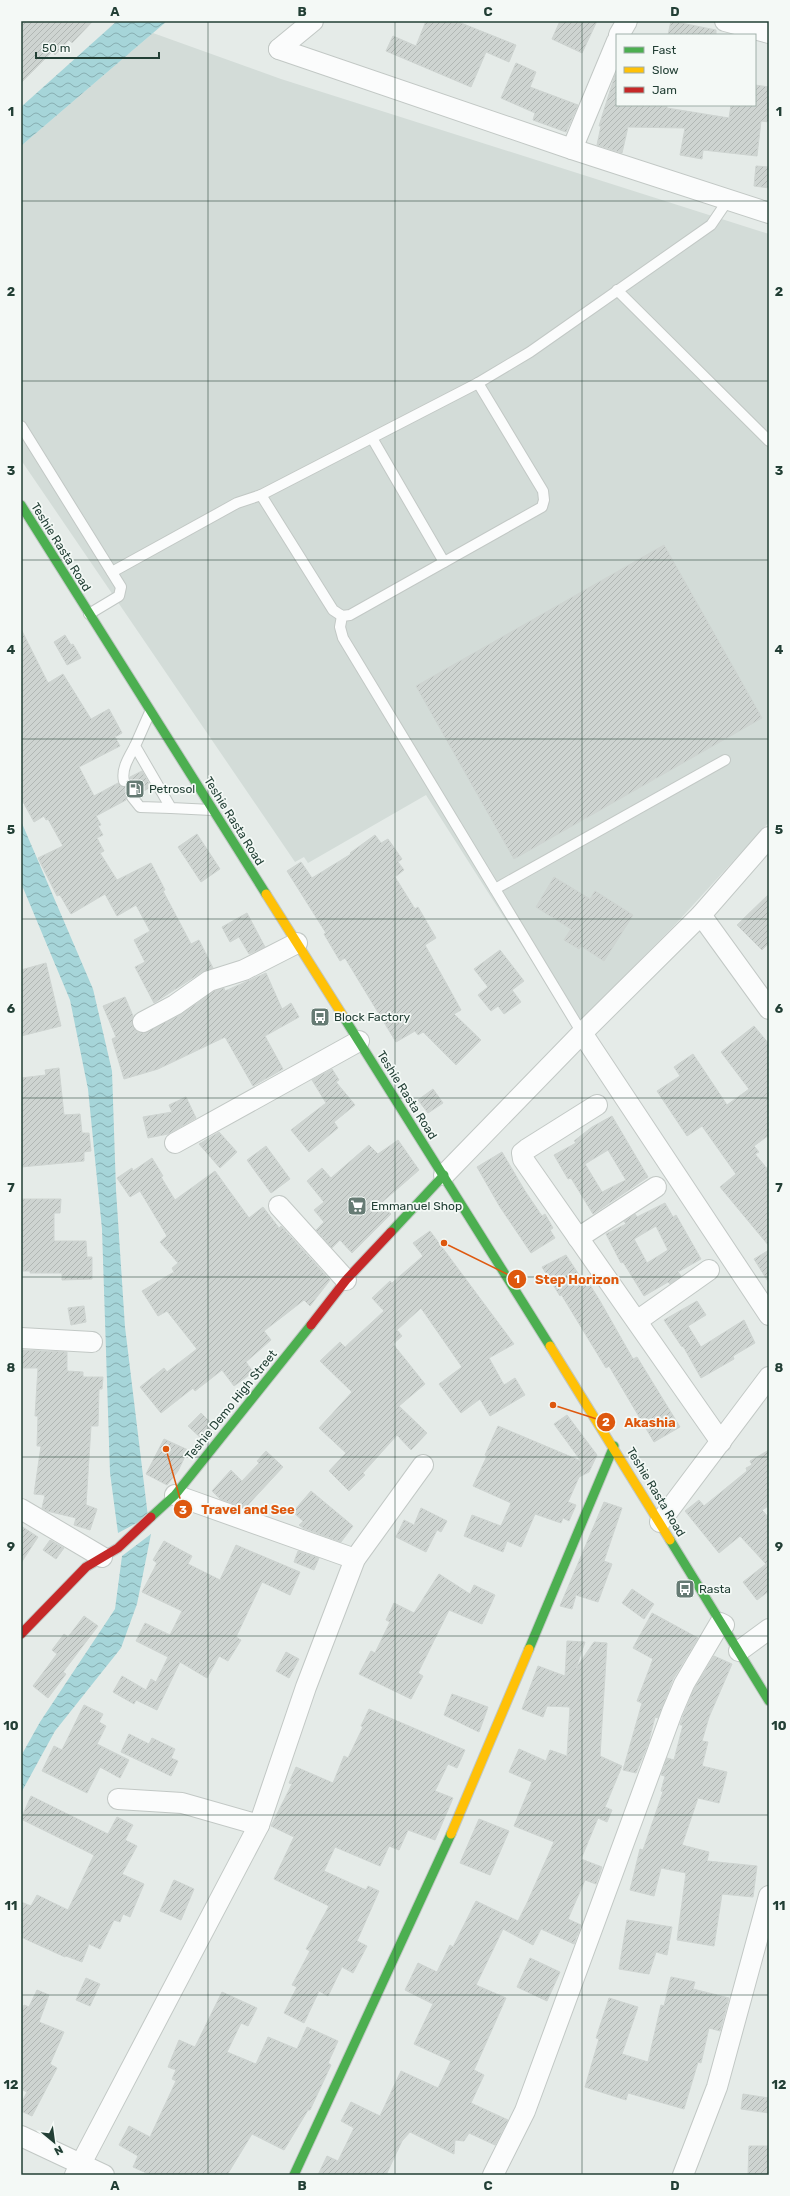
<svg xmlns="http://www.w3.org/2000/svg" width="790" height="2196" viewBox="0 0 790 2196" font-family="Rubik,sans-serif">
<style>
.built{fill:#d3dcd8}
.water{fill:url(#water-waves)}
.building{fill:url(#building-hatch);stroke:#ced4d1;fill-rule:evenodd}
.lines{fill:none;stroke-linecap:round;stroke-linejoin:round}
.lane-casing{stroke:#c2c8c5;stroke-width:12}
.street-casing{stroke:#c2c8c5;stroke-width:22}
.fast-casing{stroke:#c1c8c5;stroke-width:11}
.slow-casing{stroke:#c1c8c5;stroke-width:11}
.jam-casing{stroke:#c1c8c5;stroke-width:11}
.lane{stroke:#fbfcfc;stroke-width:10}
.street{stroke:#fbfcfc;stroke-width:20}
.fast{stroke:#4caf50;stroke-width:9}
.slow{stroke:#ffc107;stroke-width:9}
.jam{stroke:#c62828;stroke-width:9}
.grid{fill:none;stroke:#223f35;stroke-width:1;stroke-opacity:0.55}
.labels{text-anchor:middle;stroke-width:3.5;stroke-linejoin:round;paint-order:stroke}
.street-label{font-size:12px;fill:#223f35;stroke:#f4f9f6}
.poi-label{font-size:12px;fill:#223f35;stroke:#f4f9f6;text-anchor:start}
.leader{fill:none;stroke:#de580e;stroke-width:1.5}
.callout-dot{fill:#de580e;stroke:#f4f9f6;stroke-width:1.5}
.mark-label{font-size:12px;text-anchor:middle;font-weight:bold;fill:#fff}
.callout-label{font-size:13px;text-anchor:middle;font-weight:bold;fill:#de580e;stroke:#f4f9f6;stroke-width:3.5;stroke-linejoin:round;paint-order:stroke}
.neatline{fill:none;stroke:#223f35;stroke-width:1.5}
.grid-label{font-size:13px;text-anchor:middle;font-weight:bold;fill:#223f35}
</style>
<defs>
<pattern id="water-waves" width="16" height="10" patternUnits="userSpaceOnUse"><rect width="16" height="10" fill="#a6d5d9"/><path d="M0 5q4-4 8 0t8 0" fill="none" stroke="#87aeb1"/></pattern>
<pattern id="building-hatch" width="6" height="6" patternUnits="userSpaceOnUse"><rect width="6" height="6" fill="#ced4d1"/><path d="M-1 1l2-2M0 6l6-6M5 7l2-2" fill="none" stroke="#b1b7b4"/></pattern>
</defs>
<rect width="100%" height="100%" fill="#e5ebe8"/>
<polygon class="built" points="153,33 281,79 769,234 769,822 672,928 574,1027 426,795 308,863 304,857 295,862 21,460 21,146"/>
<g class="water">
<polygon points="117,21 167,21 21,146 21,107"/>
<polygon points="21,821 93,989 112,1071 116,1190 125,1327 148,1517 118,1533 110,1473 102,1229 88,1089 70,1000 21,883"/>
<polygon points="151,1534 137,1604 121,1648 55,1731 21,1793 21,1756 40,1722 115,1609 122,1556"/>
</g>
<g class="building">
<polygon points="21,21 93,21 72,43 69,40 55,55 52,52 21,83"/>
<polygon points="426,21 456,21 516,45 509,62 486,52 471,87 386,51 393,36 416,46"/>
<polygon points="560,21 597,21 582,53 552,39"/>
<polygon points="671,21 716,30 716,35 668,35"/>
<polygon points="516,63 536,72 530,87 578,105 566,132 533,120 535,113 501,98"/>
<polygon points="615,75 617,75 617,105 667,105 667,108 729,118 731,105 755,105 755,85 769,87 769,122 761,121 757,156 703,150 702,159 680,155 685,128 628,127 622,153 597,145 601,126 599,126"/>
<polygon points="756,166 769,167 769,188 754,186"/>
<polygon points="664,545 762,718 514,859 416,686"/>
<polygon points="21,629 48,683 63,674 91,719 109,709 122,733 115,737 120,746 79,767 94,796 118,783 122,787 128,786 130,777 142,771 151,787 138,794 134,791 128,792 126,795 126,800 96,816 101,825 98,826 103,835 97,838 104,851 100,853 117,880 151,863 165,890 163,891 191,944 199,940 213,968 202,972 154,1003 135,967 145,962 134,940 150,931 136,905 117,916 105,894 71,914 60,895 57,896 38,858 63,846 48,819 46,820 44,816 34,822 21,798"/>
<polygon points="65,635 71,645 73,644 81,658 67,665 54,642"/>
<polygon points="197,834 220,869 201,882 178,847"/>
<polygon points="375,835 381,843 388,839 402,859 398,862 404,870 395,877 415,909 418,907 436,938 425,945 461,1010 454,1014 481,1040 456,1065 423,1032 418,1035 415,1031 396,1042 345,958 340,961 324,934 326,933 287,871 301,862 312,878 351,854 350,853"/>
<polygon points="554,877 590,899 595,891 633,915 604,961 581,946 579,949 564,940 571,929 536,907"/>
<polygon points="769,894 769,943 762,950 737,925"/>
<polygon points="247,913 265,947 249,954 239,937 230,942 222,927"/>
<polygon points="500,950 524,981 512,990 521,1002 504,1014 498,1006 491,1011 478,995 488,987 474,969"/>
<polygon points="46,963 61,1026 21,1036 21,970"/>
<polygon points="266,973 282,1009 291,1003 299,1017 265,1036 283,1069 253,1086 225,1037 158,1069 124,1079 112,1039 116,1037 103,1006 125,997 133,1016 133,1027 137,1032 143,1033 180,1015 214,991 224,988 225,991"/>
<polygon points="754,1026 769,1044 769,1135 754,1146 759,1152 755,1154 769,1171 769,1246 720,1187 736,1174 702,1126 687,1136 657,1091 680,1076 674,1067 693,1054 727,1105 749,1089 721,1052"/>
<polygon points="59,1068 64,1115 80,1114 82,1133 89,1133 91,1151 84,1152 84,1161 21,1167 21,1078 46,1075 45,1070"/>
<polygon points="332,1069 339,1080 336,1082 355,1105 334,1122 338,1128 309,1152 291,1130 326,1103 312,1080"/>
<polygon points="433,1089 443,1103 428,1113 418,1100"/>
<polygon points="186,1097 196,1118 168,1134 148,1138 143,1117 172,1112 169,1105"/>
<path d="M612,1116L648,1177L593,1214L571,1178L568,1179L554,1155L576,1143L574,1141L592,1127ZM608,1150L626,1180L602,1192L585,1164Z"/>
<polygon points="219,1132 237,1152 220,1168 199,1144"/>
<polygon points="398,1140 419,1170 380,1204 391,1214 352,1253 340,1240 332,1248 316,1230 324,1222 314,1210 324,1202 307,1181 322,1168 331,1178 369,1145 378,1154"/>
<polygon points="266,1146 290,1179 271,1193 247,1160"/>
<polygon points="502,1152 525,1191 542,1216 545,1214 553,1228 550,1230 555,1238 531,1253 500,1207 477,1167"/>
<polygon points="152,1158 163,1176 161,1177 175,1200 215,1171 249,1218 263,1207 279,1228 281,1226 330,1280 310,1306 304,1300 264,1331 271,1340 246,1362 253,1372 234,1386 222,1370 195,1391 193,1388 161,1413 140,1387 164,1368 167,1372 197,1349 167,1311 158,1316 142,1291 174,1272 172,1268 178,1263 160,1242 167,1236 140,1191 130,1197 117,1178 132,1168 133,1171"/>
<polygon points="21,1199 61,1199 60,1213 54,1213 54,1241 86,1241 87,1257 92,1257 92,1279 62,1280 62,1273 30,1273 30,1271 23,1271"/>
<path d="M665,1203L673,1217L676,1215L701,1259L678,1272L681,1276L670,1284L668,1282L644,1296L623,1262L621,1263L606,1234L626,1224L624,1221L635,1214L637,1217ZM656,1226L668,1250L647,1263L634,1239Z"/>
<polygon points="430,1231 514,1344 489,1358 504,1385 515,1378 525,1395 490,1416 480,1399 461,1413 439,1384 462,1367 421,1308 397,1330 402,1336 393,1344 425,1384 399,1406 427,1433 411,1450 397,1435 363,1473 365,1475 349,1491 329,1471 346,1453 319,1428 352,1392 320,1361 340,1342 345,1347 384,1311 372,1298 390,1281 392,1283 423,1256 413,1243"/>
<polygon points="769,1250 769,1283 754,1259"/>
<polygon points="566,1255 587,1287 590,1285 600,1301 633,1359 637,1357 680,1427 654,1442 609,1366 606,1368 561,1294 560,1296 542,1267"/>
<polygon points="697,1301 706,1315 688,1326 701,1347 744,1320 755,1343 733,1356 734,1359 701,1378 683,1346 682,1347 664,1320"/>
<polygon points="84,1306 86,1322 71,1325 68,1308"/>
<polygon points="21,1350 67,1352 67,1371 83,1372 83,1377 103,1377 102,1389 99,1389 98,1426 91,1426 86,1505 97,1509 90,1530 74,1525 76,1518 47,1511 42,1508 45,1495 34,1494 41,1446 37,1446 38,1416 35,1416 38,1368 21,1368"/>
<polygon points="201,1413 214,1426 203,1440 188,1426"/>
<polygon points="567,1415 597,1455 589,1472 579,1477 568,1502 576,1505 569,1521 563,1518 561,1523 535,1514 521,1547 507,1541 503,1552 464,1536 472,1515 501,1526 511,1503 473,1486 487,1456 485,1455 498,1426 581,1461 554,1424"/>
<polygon points="164,1439 188,1450 178,1471 167,1485 146,1474"/>
<polygon points="769,1450 769,1506 762,1510 769,1518 769,1591 757,1600 743,1582 766,1564 740,1536 719,1553 685,1511 699,1500 704,1506 747,1471 746,1468 752,1465 750,1461"/>
<polygon points="266,1451 283,1467 245,1508 220,1499 212,1491 231,1470 242,1481 259,1463 257,1461"/>
<polygon points="311,1491 353,1526 341,1542 303,1528 299,1525 303,1521 293,1512"/>
<polygon points="604,1502 622,1508 604,1561 612,1564 598,1602 576,1595 572,1609 560,1606"/>
<polygon points="421,1508 447,1521 441,1532 437,1530 426,1552 396,1537 404,1520 414,1525"/>
<polygon points="21,1526 38,1537 21,1563"/>
<polygon points="50,1540 64,1548 56,1559 43,1550"/>
<polygon points="164,1541 192,1556 188,1564 220,1580 236,1545 300,1572 290,1595 262,1582 236,1637 241,1640 228,1661 219,1656 207,1678 180,1662 157,1710 136,1700 134,1704 113,1692 122,1676 146,1690 151,1679 156,1682 168,1657 136,1641 145,1623 170,1635 182,1611 142,1592 157,1563 153,1560"/>
<polygon points="298,1551 319,1558 314,1570 294,1562"/>
<polygon points="439,1574 470,1594 474,1585 495,1595 482,1624 449,1610 418,1673 423,1676 411,1699 359,1674 371,1651 375,1653 390,1622 386,1620 394,1603 414,1613"/>
<polygon points="632,1589 654,1604 644,1619 622,1603"/>
<polygon points="652,1613 698,1638 673,1679 658,1718 655,1717 648,1744 636,1773 623,1770 642,1703 637,1701 653,1659 633,1648"/>
<polygon points="84,1616 98,1626 63,1672 66,1674 48,1698 33,1686 57,1654 52,1650 64,1634 68,1637"/>
<polygon points="567,1641 585,1642 576,1668 594,1642 607,1643 600,1756 622,1766 605,1807 612,1810 607,1822 598,1818 581,1859 602,1867 596,1884 585,1880 568,1919 581,1925 574,1944 541,1929 533,1945 503,1929 476,1985 506,1998 474,2070 484,2075 471,2103 508,2120 495,2145 469,2133 464,2141 455,2140 454,2154 410,2132 402,2141 386,2175 318,2175 327,2156 338,2161 354,2128 341,2121 351,2102 380,2116 401,2071 438,2088 451,2061 414,2044 433,2004 405,1990 418,1963 437,1972 450,1945 453,1947 476,1901 518,1921 527,1903 554,1842 514,1826 532,1782 509,1772 519,1749 546,1761 550,1750 567,1756 570,1707 547,1706 543,1717 522,1709 538,1666 565,1676"/>
<polygon points="286,1652 299,1659 289,1678 276,1671"/>
<polygon points="714,1656 732,1664 709,1717 702,1741 708,1742 702,1766 727,1772 719,1803 698,1798 682,1845 709,1852 707,1861 757,1866 753,1897 722,1894 714,1946 677,1940 686,1873 661,1868 654,1896 630,1890 640,1849 643,1850 663,1792 661,1791 665,1776 661,1775 667,1758 674,1760 683,1725 680,1725 683,1716 694,1689"/>
<polygon points="452,1694 488,1707 479,1732 444,1715"/>
<polygon points="84,1705 103,1714 99,1722 106,1726 97,1744 129,1760 120,1778 100,1767 87,1793 42,1771 54,1746 62,1750"/>
<polygon points="369,1709 465,1750 457,1768 448,1764 435,1791 453,1798 435,1840 408,1830 399,1850 389,1846 380,1866 335,1847 324,1871 366,1890 368,1886 379,1891 357,1941 367,1946 353,1973 342,1967 328,1996 319,1991 304,2023 284,2013 297,1987 292,1985 310,1951 306,1949 329,1906 274,1879 294,1837 271,1826 292,1784 289,1783 296,1767 333,1783 344,1756 348,1758 363,1727 361,1726"/>
<polygon points="129,1734 149,1744 152,1738 175,1749 171,1758 178,1761 171,1776 121,1752"/>
<polygon points="31,1796 108,1834 117,1817 133,1825 125,1840 137,1846 122,1874 144,1884 130,1917 123,1914 120,1922 114,1920 100,1949 89,1944 82,1962 66,1956 65,1957 21,1937 21,1902 31,1906 37,1895 68,1910 94,1855 21,1819"/>
<polygon points="479,1819 509,1831 490,1875 460,1863"/>
<polygon points="174,1880 194,1889 181,1920 160,1911"/>
<polygon points="627,1920 672,1927 667,1955 656,1952 649,1974 619,1969"/>
<polygon points="530,1958 560,1972 547,2001 517,1987"/>
<polygon points="671,1977 695,1982 693,1989 729,1998 720,2031 709,2028 701,2063 698,2062 684,2109 628,2093 626,2100 585,2087 599,2039 596,2038 609,1998 638,2007 622,2054 648,2062 661,2005 664,2006"/>
<polygon points="86,1978 100,1984 90,2006 76,2000"/>
<polygon points="37,1990 49,1995 39,2022 64,2032 50,2064 57,2068 32,2116 21,2111 21,2104 27,2092 21,2089 21,2012 24,2005 29,2007"/>
<polygon points="222,1992 257,2008 248,2026 241,2023 227,2052 256,2064 268,2037 297,2049 307,2027 338,2041 328,2063 331,2065 310,2110 308,2110 284,2150 252,2134 227,2175 151,2175 133,2167 138,2156 119,2145 129,2126 150,2137 176,2081 172,2079 176,2070 168,2067 179,2040 195,2047"/>
<polygon points="743,2094 769,2098 769,2113 741,2109"/>
<polygon points="749,2146 769,2146 769,2174 748,2174"/>
</g>
<g class="lines">
<defs>
<g id="lane">
<polyline points="617,290 769,441"/>
<polyline points="21,426 121,587 119,596 89,614"/>
<polyline points="372,438 444,562"/>
<polyline points="261,495 333,610 342,616 350,615 542,507 544,500 543,491 478,383"/>
<polyline points="112,572 237,503 261,495 478,383 530,352 711,225 728,200"/>
<polyline points="342,616 340,627 343,638 582,1033"/>
<polyline points="150,712 135,746 171,808 212,810"/>
<path d="M124,781C121,769 129,757 135,746"/>
<polyline points="132,797 140,807 171,808"/>
<polyline points="495,889 725,760"/>
</g>
<g id="street">
<polyline points="725,21 769,33"/>
<polyline points="619,35 627,21"/>
<polyline points="279,49 572,149 769,213"/>
<polyline points="279,49 313,21"/>
<polyline points="572,149 617,41"/>
<polyline points="701,915 769,1009"/>
<polyline points="143,1022 175,1005 209,981 244,970 297,943"/>
<polyline points="582,1033 769,1315"/>
<polyline points="597,1105 527,1149 522,1153 523,1159 721,1442"/>
<polyline points="175,1143 359,1041"/>
<polyline points="444,1175 582,1033 701,915 769,837"/>
<polyline points="279,1206 346,1280"/>
<polyline points="578,1238 656,1187"/>
<polyline points="637,1321 709,1270"/>
<polyline points="21,1338 92,1342"/>
<polyline points="175,1495 355,1559"/>
<polyline points="21,1509 102,1557"/>
<polyline points="660,1522 769,1377"/>
<polyline points="739,1651 769,1629"/>
<polyline points="118,1799 182,1803 259,1825"/>
<polyline points="21,2136 104,2175"/>
<polyline points="75,2175 259,1825 306,1687 355,1559 423,1465"/>
<polyline points="493,2175 525,2111 672,1712 684,1684 720,1623 724,1625"/>
<polyline points="683,2175 717,2087 769,1896"/>
</g>
<g id="fast">
<polyline points="21,505 266,894"/>
<polyline points="343,1016 550,1346"/>
<polyline points="391,1232 444,1175"/>
<polyline points="151,1517 175,1495 311,1325"/>
<polyline points="670,1540 769,1701"/>
<polyline points="529,1649 614,1446"/>
<polyline points="294,2175 451,1834"/>
</g>
<g id="slow">
<polyline points="266,894 343,1016"/>
<polyline points="550,1346 670,1540"/>
<polyline points="451,1834 529,1649"/>
</g>
<g id="jam">
<polyline points="311,1325 346,1280 391,1232"/>
<polyline points="21,1634 86,1567 118,1548 151,1517"/>
</g>
</defs>
<use href="#lane" class="lane-casing"/>
<use href="#street" class="street-casing"/>
<use href="#fast" class="fast-casing"/>
<use href="#slow" class="slow-casing"/>
<use href="#jam" class="jam-casing"/>
<use href="#lane" class="lane"/>
<use href="#street" class="street"/>
<use href="#fast" class="fast"/>
<use href="#slow" class="slow"/>
<use href="#jam" class="jam"/>
</g>
<path class="grid" d="M208,21V2175M395,21V2175M582,21V2175M21,201H769M21,381H769M21,560H769M21,739H769M21,919H769M21,1098H769M21,1277H769M21,1457H769M21,1636H769M21,1815H769M21,1995H769"/>
<defs>
<symbol id="fuel-square" viewBox="-11 -11 22 22"><rect x="-9" y="-9" width="18" height="18" rx="4" fill="#667b74" stroke="#f4f9f6"/><path d="M-5.5-6h7V0h2V4h1.3V-2.5L3-4.5l.8-.8L6-3V5H2.5V1h-1V6h-7ZM-4.2-4.7v3.2H.2V-4.7Z" fill="#fff"/></symbol>
<symbol id="bus-square" viewBox="-11 -11 22 22"><rect x="-9" y="-9" width="18" height="18" rx="4" fill="#667b74" stroke="#f4f9f6"/><path d="M-5-6H5V4H4V6H2V4H-2V6H-4V4H-5ZM-3.5-4V0h7V-4ZM-3.5 1.2v1.5H-2V1.2ZM2 1.2v1.5H3.5V1.2Z" fill="#fff"/></symbol>
<symbol id="supermarket-square" viewBox="-11 -11 22 22"><rect x="-9" y="-9" width="18" height="18" rx="4" fill="#667b74" stroke="#f4f9f6"/><path d="M-6-5.5h2.5l.6 2H6L4.5 2H-2.5L-4.4-4H-6ZM-1.5 3.2a1.3 1.3 0 1 0 .1 0ZM3 3.2a1.3 1.3 0 1 0 .1 0Z" fill="#fff"/></symbol>
</defs>
<g fill-rule="evenodd">
<use href="#fuel-square" x="124" y="778" width="22" height="22"/>
<use href="#bus-square" x="309" y="1006" width="22" height="22"/>
<use href="#supermarket-square" x="346" y="1195" width="22" height="22"/>
<use href="#bus-square" x="674" y="1578" width="22" height="22"/>
</g>
<g class="labels">
<g class="street-label">
<text transform="translate(61 547) rotate(58)" y="4">Teshie Rasta Road</text>
<text transform="translate(234 821) rotate(58)" y="4">Teshie Rasta Road</text>
<text transform="translate(407 1095) rotate(58)" y="4">Teshie Rasta Road</text>
<text transform="translate(231 1405) rotate(-51)" y="4">Teshie Demo High Street</text>
<text transform="translate(656 1492) rotate(59)" y="4">Teshie Rasta Road</text>
</g>
<g class="poi-label">
<text x="149" y="793">Petrosol</text>
<text x="334" y="1021">Block Factory</text>
<text x="371" y="1210">Emmanuel Shop</text>
<text x="699" y="1593">Rasta</text>
</g>
</g>
<path class="leader" d="M444 1243L517 1279M553 1405L606 1422M166 1449L183 1509"/>
<g class="callout-dot">
<circle cx="444" cy="1243" r="4"/>
<circle cx="553" cy="1405" r="4"/>
<circle cx="166" cy="1449" r="4"/>
<circle cx="517" cy="1279" r="10"/>
<circle cx="606" cy="1422" r="10"/>
<circle cx="183" cy="1509" r="10"/>
</g>
<g class="mark-label">
<text x="517" y="1283">1</text>
<text x="606" y="1426">2</text>
<text x="183" y="1514">3</text>
</g>
<g class="callout-label">
<text x="577" y="1284">Step Horizon</text>
<text x="650" y="1427">Akashia</text>
<text x="248" y="1514">Travel and See</text>
</g>
<rect width="790" height="2196" fill="none" stroke="#f4f9f6" stroke-width="44"/>
<rect x="616" y="34" width="140" height="72" fill="#f4f9f6" stroke="#a0afa9"/>
<rect x="624" y="47" width="20" height="6" fill="#4caf50" stroke="#a0afa9"/>
<text x="652" y="54" font-size="12" fill="#223f35">Fast</text>
<rect x="624" y="67" width="20" height="6" fill="#ffc107" stroke="#a0afa9"/>
<text x="652" y="74" font-size="12" fill="#223f35">Slow</text>
<rect x="624" y="87" width="20" height="6" fill="#c62828" stroke="#a0afa9"/>
<text x="652" y="94" font-size="12" fill="#223f35">Jam</text>
<g transform="translate(54 2142) rotate(151)" stroke="#f4f9f6" stroke-width="3" paint-order="stroke">
<path d="M0-3L7 15L0 10L-7 15Z" fill="#223f35"/>
<text y="-6" font-size="11" font-weight="bold" text-anchor="middle" fill="#223f35">N</text>
</g>
<path d="M36 52v6h123v-6" fill="none" stroke="#223f35" stroke-width="2"/>
<text x="42" y="52" font-size="12" fill="#223f35" stroke="#f4f9f6" stroke-width="3" paint-order="stroke">50 m</text>
<rect x="22" y="22" width="746" height="2152" class="neatline"/>
<g class="grid-label">
<text x="115" y="16">A</text>
<text x="302" y="16">B</text>
<text x="488" y="16">C</text>
<text x="675" y="16">D</text>
<text x="11" y="116">1</text>
<text x="779" y="116">1</text>
<text x="11" y="296">2</text>
<text x="779" y="296">2</text>
<text x="11" y="475">3</text>
<text x="779" y="475">3</text>
<text x="11" y="654">4</text>
<text x="779" y="654">4</text>
<text x="11" y="834">5</text>
<text x="779" y="834">5</text>
<text x="11" y="1013">6</text>
<text x="779" y="1013">6</text>
<text x="11" y="1192">7</text>
<text x="779" y="1192">7</text>
<text x="11" y="1372">8</text>
<text x="779" y="1372">8</text>
<text x="11" y="1551">9</text>
<text x="779" y="1551">9</text>
<text x="11" y="1730">10</text>
<text x="779" y="1730">10</text>
<text x="11" y="1910">11</text>
<text x="779" y="1910">11</text>
<text x="11" y="2089">12</text>
<text x="779" y="2089">12</text>
<text x="115" y="2190">A</text>
<text x="302" y="2190">B</text>
<text x="488" y="2190">C</text>
<text x="675" y="2190">D</text>
</g>
</svg>
